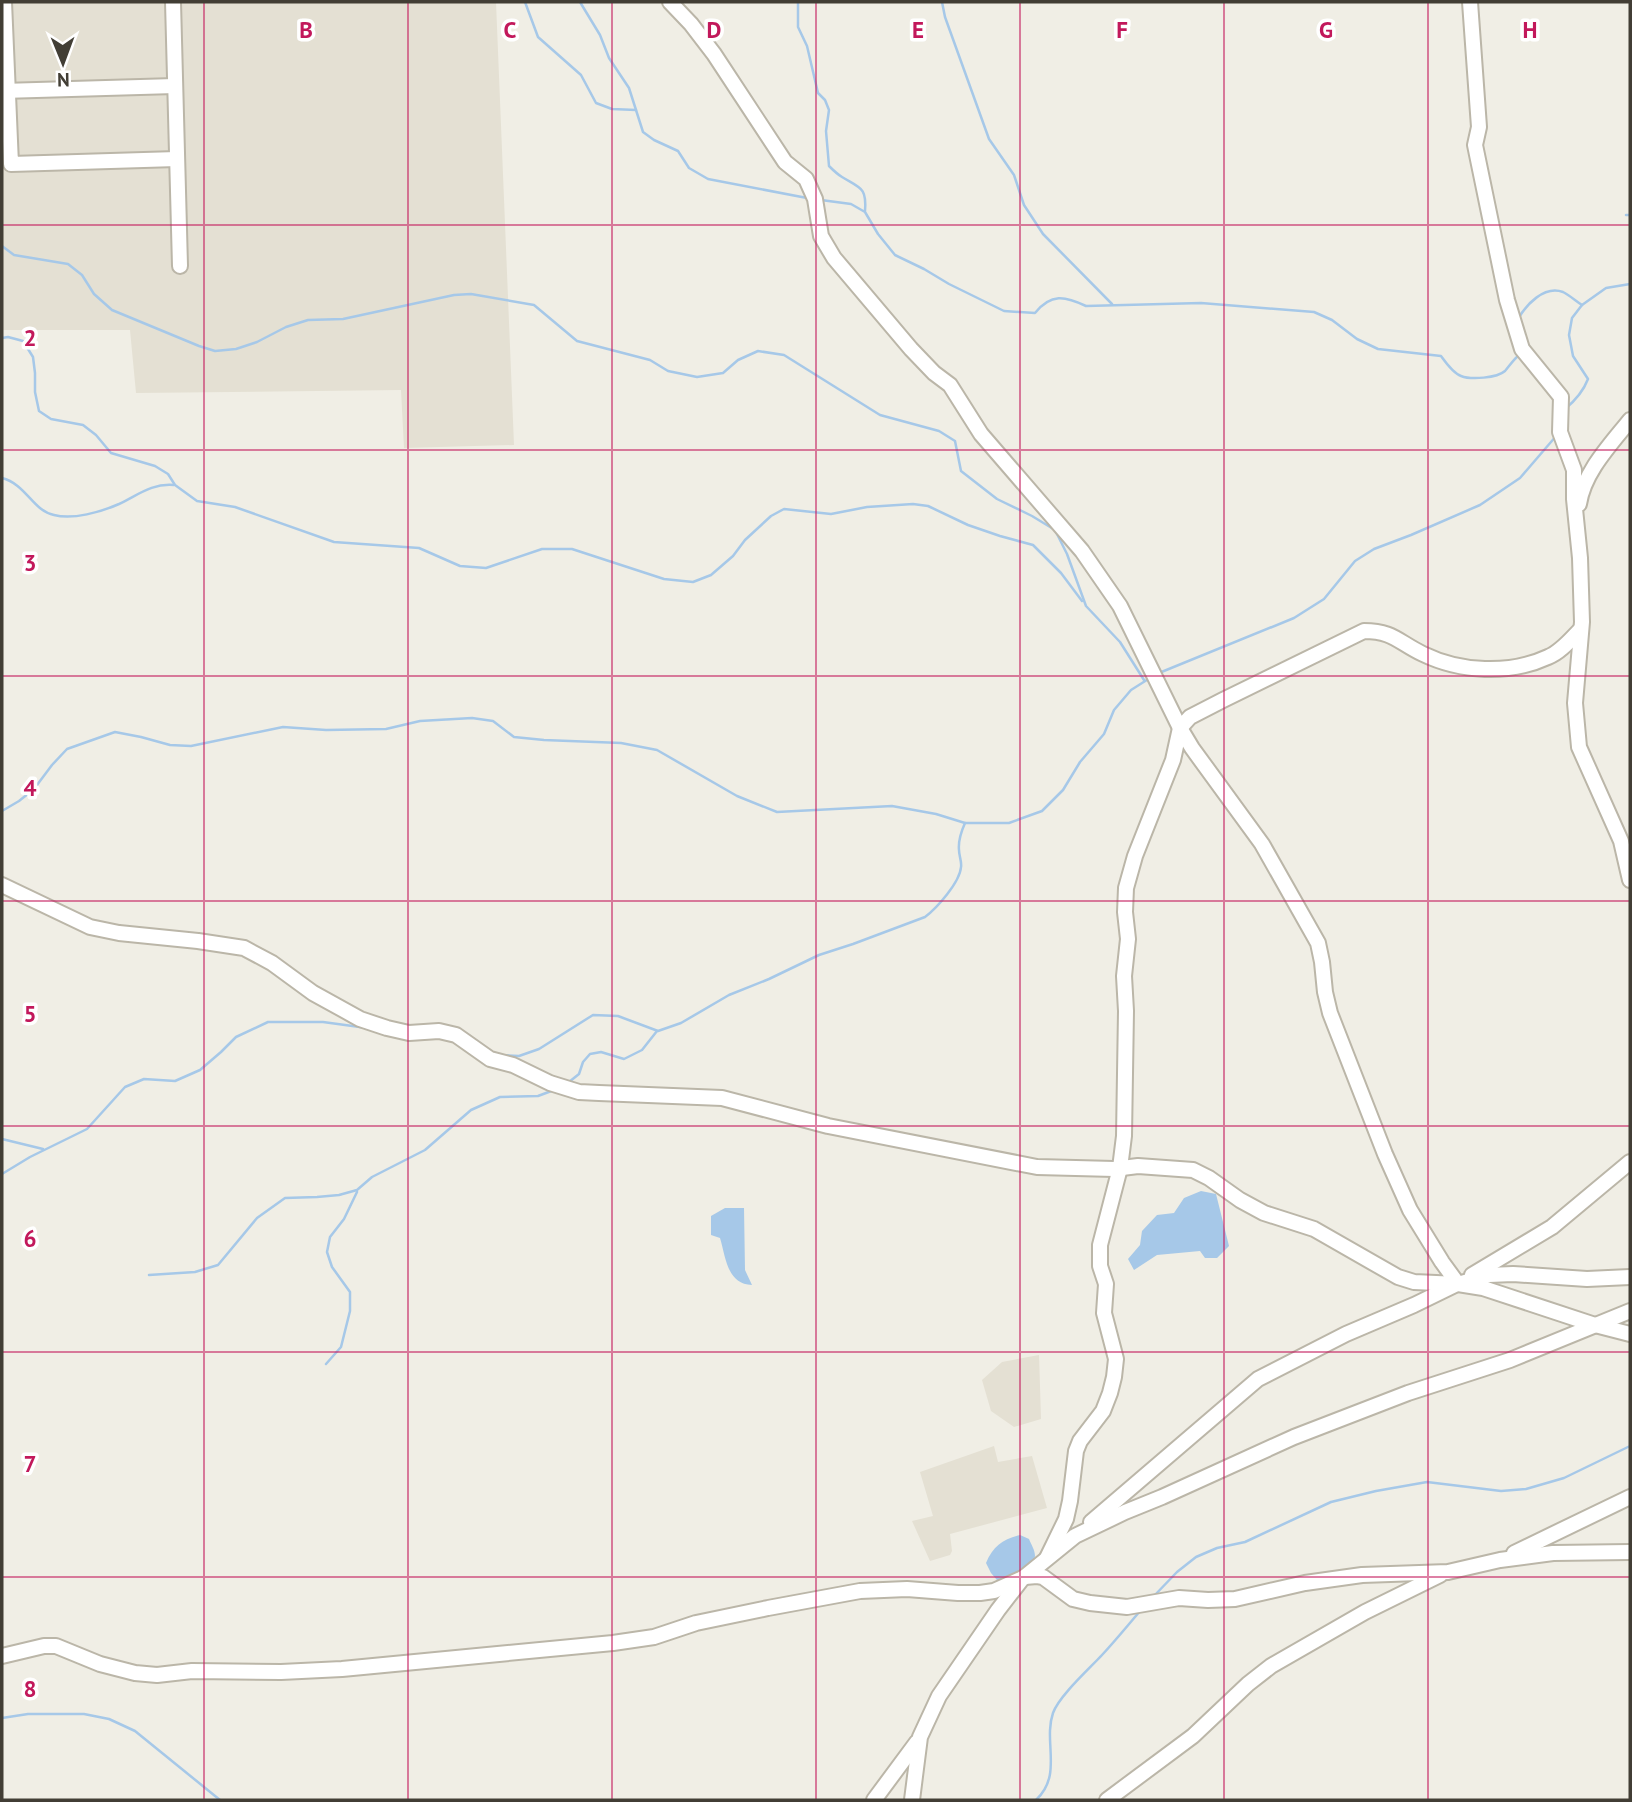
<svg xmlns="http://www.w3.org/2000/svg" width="1632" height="1802" viewBox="0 0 1632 1802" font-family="'PT Sans',sans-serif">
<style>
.residential{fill:#e4e0d3}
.water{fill:#a6c8e8}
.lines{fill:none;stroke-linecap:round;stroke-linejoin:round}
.stream{stroke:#a6c8e8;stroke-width:2.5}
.minor-casing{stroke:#bbb6a8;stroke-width:18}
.minor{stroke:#fff;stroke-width:14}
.grid{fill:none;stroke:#c2185b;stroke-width:2;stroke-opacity:0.55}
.grid-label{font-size:23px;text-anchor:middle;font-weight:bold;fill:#c2185b;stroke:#fff;stroke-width:7;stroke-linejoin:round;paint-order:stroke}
</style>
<rect width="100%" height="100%" fill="#f0eee5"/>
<g class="residential">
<polygon points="2,2 496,2 514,445 404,448 401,390 136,393 130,330 2,330"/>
<polygon points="1039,1355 1041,1419 1014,1427 991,1411 982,1380 1002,1362"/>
<polygon points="994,1446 998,1462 1032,1456 1047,1508 950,1534 952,1551 950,1555 930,1561 912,1521 933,1516 920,1472"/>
</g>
<g class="water">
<polygon points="1201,1191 1216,1194 1229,1246 1217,1258 1205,1258 1200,1251 1157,1255 1134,1270 1128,1259 1140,1245 1142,1231 1157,1215 1174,1213 1184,1198"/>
<path d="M725,1208H744L745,1270L752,1285C727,1284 726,1258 720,1238L711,1235V1216Z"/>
<path d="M1020,1535L1029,1539C1031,1544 1035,1550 1035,1556C1033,1572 1011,1579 997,1580L991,1573L986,1563C993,1546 1003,1539 1020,1535Z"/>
</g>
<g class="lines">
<g class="stream">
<polyline points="525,2 538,37 581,75 596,103 612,109 636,110"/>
<polyline points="580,2 600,35 609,58 629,88 643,132 654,140 678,151 689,168 708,179 807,198"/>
<path d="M798,2V27L807,46L818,93L825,100L829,110L826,131L829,166C833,170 837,174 842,177C860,188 867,187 865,211"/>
<polyline points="942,2 945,17 989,139 1014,175 1024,205 1043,234 1112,304"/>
<path d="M821,200L851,204L865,212L878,234L895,255L924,269L949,284L1004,311L1035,313C1051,293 1065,296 1086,306L1201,303L1314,312L1332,320L1357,339L1378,349L1441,356C1446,363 1453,373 1461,376C1471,380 1497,378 1505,371C1510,365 1514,359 1520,354"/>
<polyline points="1626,215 1630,215"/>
<polyline points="2,246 14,255 68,264 82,275 94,294 112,310 199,346 215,351 236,349 257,342 286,327 308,320 343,319 454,295 471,294 534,305 577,341 650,360 668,371 697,377 723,373 738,360 758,351 784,355 880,415 939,431 955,441 961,471 997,499 1032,516 1055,530 1067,554 1086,606 1120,642 1144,680"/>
<path d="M1518,319C1526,305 1544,285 1563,292C1569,295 1576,301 1582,305"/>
<polyline points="2,338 8,337 23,341 33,357 35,373 35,392 39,411 51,419 83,425 96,435 111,453 155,466 168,474 175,485 197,501 235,507 334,542 419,548 460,566 486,568 542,549 572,549 664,579 693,582 711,575 733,556 745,540 771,516 784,509 831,514 867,507 913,504 928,506 968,525 1000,536 1033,545 1061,573 1082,601"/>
<path d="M1565,409C1576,400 1583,392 1588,379L1573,356L1569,335L1572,318L1582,305L1606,288L1630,284"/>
<path d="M2,478C26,484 33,511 54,515C73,520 101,512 119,504C138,495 152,483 174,485"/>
<polyline points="1159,673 1294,618 1324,599 1355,561 1374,549 1411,535 1480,505 1520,478 1557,435"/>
<polyline points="2,811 19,801 34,789 52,765 67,749 115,732 141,737 170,745 191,746 283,727 326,730 386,729 420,721 472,718 493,721 514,737 544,740 621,743 657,750 737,796 777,812 892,806 936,814 965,823 1009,823 1042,811 1063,790 1080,762 1104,734 1114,710 1131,690 1150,678"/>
<polyline points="464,1032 484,1046"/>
<path d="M498,1055L519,1056L539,1049L593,1015L618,1016L658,1031L681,1023L729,995L769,979L819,955L853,944L925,917C937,908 960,882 961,867C962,862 959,856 959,850C958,840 961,832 965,823"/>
<polyline points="569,1082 579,1074 583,1062 590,1054 601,1052 624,1059 642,1050 657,1031"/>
<polyline points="2,1139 43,1149"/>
<polyline points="2,1174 30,1157 87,1129 125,1087 144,1079 175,1081 200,1070 221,1052 236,1037 268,1022 323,1022 367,1028"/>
<polyline points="149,1275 195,1272 218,1265 257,1218 285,1198 317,1197 339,1195 357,1190 372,1177 425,1150 471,1110 500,1097 538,1096 554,1090"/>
<polyline points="326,1364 341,1347 350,1311 350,1292 332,1267 327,1252 330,1237 344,1219 357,1192"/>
<polyline points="1153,1597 1177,1572 1196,1557 1217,1548 1245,1542 1331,1502 1376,1491 1427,1482 1501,1491 1526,1489 1564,1478 1630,1446"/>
<polyline points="2,1718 28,1714 84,1714 109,1719 135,1731 220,1800"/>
<path d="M1036,1800C1063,1775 1043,1742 1053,1713C1059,1696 1089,1669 1102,1655C1116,1640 1128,1625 1141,1610"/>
</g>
<defs>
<g id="minor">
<polyline points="4,2 11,164 177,159"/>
<polyline points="173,2 180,266"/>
<polyline points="670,2 691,24 714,54 785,162 806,179 815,199 821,236 834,258 911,349 934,373 950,385 981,434 1082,551 1120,606 1180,728 1192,748 1262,844 1318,943 1322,962 1325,992 1330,1013 1385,1154 1410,1210 1442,1262 1458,1284 1489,1275 1513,1274 1587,1279 1630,1277"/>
<polyline points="1470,2 1479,127 1475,145 1507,300 1522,349 1561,397 1560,432 1574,470 1574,499 1580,558 1582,622 1575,703 1579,747 1621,841 1630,880"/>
<polyline points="2,91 175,86"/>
<path d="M1579,504C1584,472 1610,445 1630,420"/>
<polyline points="2,885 90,927 119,933 198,941 244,948 272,963 313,993 360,1019 387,1028 409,1033 439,1031 456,1035 490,1059 513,1065 550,1083 579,1092 599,1093 722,1098 828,1126 1037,1167 1114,1169 1138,1166 1193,1170 1209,1178 1240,1200 1264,1213 1314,1229 1398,1277 1414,1282 1458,1284 1483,1288 1595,1325 1630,1334"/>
<polyline points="1472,1275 1552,1227 1630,1162"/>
<polyline points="1091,1522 1258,1379 1346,1334 1414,1305 1455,1285"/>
<polyline points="1514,1553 1630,1497"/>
<path d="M1047,1558L1066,1519L1070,1501L1076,1451L1080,1441L1103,1411L1110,1393L1114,1377L1116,1359L1104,1313L1106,1284L1100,1266V1245L1120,1168L1124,1136L1126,1011L1124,976L1128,939L1125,912L1126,888L1135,856L1173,760L1180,728L1190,717L1223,700L1364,631C1393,631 1398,642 1423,654C1460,672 1509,675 1548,657C1561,652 1571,639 1581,629"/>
<polyline points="2,1656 44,1646 56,1646 100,1664 135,1673 157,1675 192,1671 281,1672 342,1669 613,1643 654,1637 696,1623 768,1608 860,1591 907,1589 958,1593 980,1593 994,1591 1025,1577 1037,1576 1043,1577 1073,1599 1090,1603 1127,1607 1179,1598 1208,1600 1235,1599 1305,1583 1362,1575 1448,1572 1500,1560 1553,1553 1630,1552"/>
<polyline points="874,1800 917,1742"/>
<polyline points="912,1800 920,1737 939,1696 998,1610 1022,1579 1075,1536 1125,1512 1162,1497 1294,1437 1408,1393 1510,1360 1630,1311"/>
<polyline points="1107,1800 1193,1736 1248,1684 1271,1666 1365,1612 1440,1575"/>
</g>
</defs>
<use href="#minor" class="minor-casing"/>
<use href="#minor" class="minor"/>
</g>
<path class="grid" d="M204,2V1800M408,2V1800M612,2V1800M816,2V1800M1020,2V1800M1224,2V1800M1428,2V1800M2,225H1630M2,450H1630M2,676H1630M2,901H1630M2,1126H1630M2,1352H1630M2,1577H1630"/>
<g class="grid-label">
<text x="306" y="38">B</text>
<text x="510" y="38">C</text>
<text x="714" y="38">D</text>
<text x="918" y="38">E</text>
<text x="1122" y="38">F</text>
<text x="1326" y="38">G</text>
<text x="1530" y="38">H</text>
<text x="30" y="346">2</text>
<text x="30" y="571">3</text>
<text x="30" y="796">4</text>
<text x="30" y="1022">5</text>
<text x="30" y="1247">6</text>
<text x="30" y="1472">7</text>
<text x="30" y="1697">8</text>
</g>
<rect width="1632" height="1802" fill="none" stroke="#423e35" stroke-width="7"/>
<g transform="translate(63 63) rotate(179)" stroke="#ffffff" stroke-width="5" paint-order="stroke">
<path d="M0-5L12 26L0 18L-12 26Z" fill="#423e35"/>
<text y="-10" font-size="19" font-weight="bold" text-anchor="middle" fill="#423e35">N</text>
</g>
</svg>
